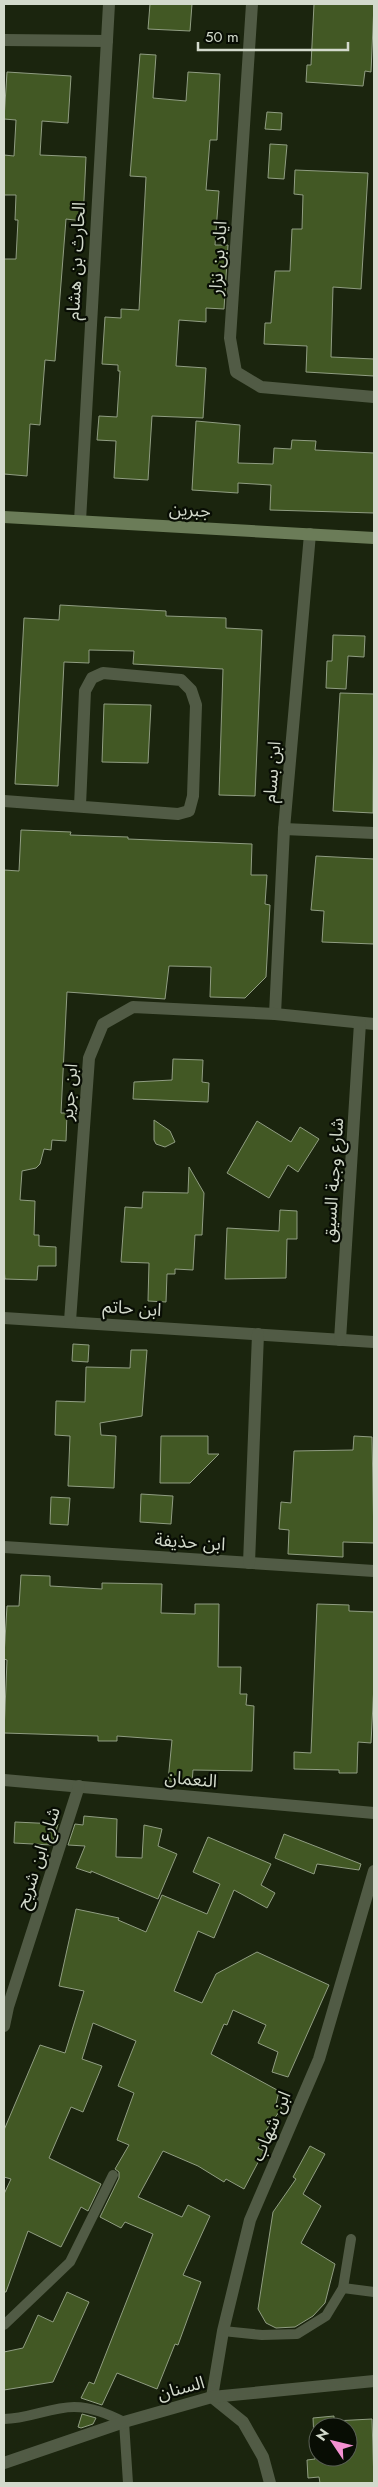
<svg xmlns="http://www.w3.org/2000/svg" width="378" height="2487" viewBox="0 0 378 2487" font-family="Jost,'Noto Sans Arabic',sans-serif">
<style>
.building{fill:#425824;stroke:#909d82;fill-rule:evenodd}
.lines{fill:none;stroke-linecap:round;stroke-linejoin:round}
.lane{stroke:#515b45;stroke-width:10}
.street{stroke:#515b45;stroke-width:12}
.secondary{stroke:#6b7c58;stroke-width:12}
.labels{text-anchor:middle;stroke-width:4.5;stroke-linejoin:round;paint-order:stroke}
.street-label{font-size:18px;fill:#d3dacc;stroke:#080d04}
</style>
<rect width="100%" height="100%" fill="#1b250e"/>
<g class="building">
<polygon points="150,4 192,4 190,31 148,29"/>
<polygon points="314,4 374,4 371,72 365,71 363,86 306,82 307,65 311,65"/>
<polygon points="140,54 156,55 153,98 186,101 188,72 220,74 217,140 210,140 206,190 219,191 215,245 228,245 224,309 206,308 206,322 179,320 176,366 206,368 203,418 152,416 148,480 114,478 116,441 97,440 99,416 117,417 120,371 118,371 118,365 102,364 105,317 121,318 121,309 139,310 146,177 130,176"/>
<polygon points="7,72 71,76 68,123 42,121 40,155 86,157 83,221 66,219 55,361 45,360 40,425 30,424 27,476 4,474 4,259 16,259 18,220 15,220 16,195 4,195 4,155 14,156 16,120 4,119"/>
<polygon points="267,112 282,113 281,130 265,129"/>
<polygon points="270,144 287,145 284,179 268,178"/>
<polygon points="295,170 368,173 361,289 333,287 331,357 374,359 374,376 306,372 307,346 264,344 265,323 271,323 275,271 290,271 292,229 302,229 303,195 294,194"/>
<polygon points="196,421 240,425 238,463 273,464 274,448 291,449 292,440 316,441 315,450 374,453 374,513 270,510 271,485 238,483 238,493 192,490"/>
<polygon points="60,605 166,611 166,616 226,618 226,628 262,630 255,796 219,795 223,669 133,664 134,651 89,650 89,663 64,662 58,786 15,784 24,618 59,620"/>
<polygon points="333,635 365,636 364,657 348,656 346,689 326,688 327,661 332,661"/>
<polygon points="340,693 374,694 373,813 333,811"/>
<polygon points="104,704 151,705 148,763 102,762"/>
<polygon points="21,830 71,832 70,835 128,837 128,839 252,844 251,875 267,875 265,904 270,905 266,977 245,998 210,997 211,967 169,966 165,999 67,992 61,1113 67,1113 66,1141 52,1140 51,1150 44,1149 40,1164 36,1168 22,1171 20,1200 35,1201 34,1235 39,1235 39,1246 56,1247 56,1266 38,1266 37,1280 5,1279 4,1268 4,870 19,871"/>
<polygon points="316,856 374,859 374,944 322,942 324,911 311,910"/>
<polygon points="173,1059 203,1060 202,1082 209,1083 208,1102 133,1099 134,1082 172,1080"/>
<polygon points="154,1120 170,1131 175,1142 165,1147 156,1144 154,1140"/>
<polygon points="257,1121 291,1142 300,1127 319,1139 298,1172 288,1165 269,1198 227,1173"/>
<polygon points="189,1167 204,1193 202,1235 195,1235 193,1270 175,1269 175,1274 167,1274 166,1302 148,1301 149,1263 121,1262 125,1207 142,1208 143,1192 188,1193"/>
<polygon points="280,1210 297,1211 297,1239 287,1239 286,1278 225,1279 227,1228 279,1231"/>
<polygon points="73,1344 89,1345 88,1362 72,1361"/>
<polygon points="131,1350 147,1350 142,1416 100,1423 101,1435 116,1436 114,1488 68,1486 70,1436 55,1435 56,1401 85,1402 86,1367 130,1368"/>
<polygon points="161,1436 208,1436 208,1454 219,1454 190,1483 160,1483"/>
<polygon points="354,1436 372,1437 374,1543 343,1542 343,1557 288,1554 289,1530 279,1529 281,1502 291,1503 294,1451 353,1450"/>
<polygon points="141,1494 173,1496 171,1524 140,1522"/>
<polygon points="51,1497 70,1498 68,1525 50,1524"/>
<polygon points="21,1575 50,1576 50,1586 102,1589 102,1583 162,1584 161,1613 195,1614 195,1604 219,1604 218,1667 241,1667 240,1694 247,1694 246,1705 254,1706 252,1771 193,1770 192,1783 168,1781 172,1740 117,1736 117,1741 98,1741 98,1736 4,1733 7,1660 4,1659 4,1656 7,1606 19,1606"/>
<polygon points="317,1604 349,1605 349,1611 374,1612 374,1684 371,1743 358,1742 357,1773 339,1773 339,1770 294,1769 294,1752 311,1753"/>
<polygon points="84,1816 117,1819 116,1857 142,1858 144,1825 162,1829 158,1846 177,1854 158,1899 91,1871 91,1873 76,1868 85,1846 68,1845 75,1824 83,1825"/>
<polygon points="15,1822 58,1824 52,1845 14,1843"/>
<polygon points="284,1834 361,1864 359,1870 317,1864 314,1874 275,1858"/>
<polygon points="208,1837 271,1864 261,1885 275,1893 267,1908 234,1890 214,1938 198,1931 174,1991 202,2003 216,1974 257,1952 329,1985 288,2077 272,2072 278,2052 258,2043 266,2025 233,2010 227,2025 224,2024 211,2054 279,2091 276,2104 282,2108 266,2130 269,2133 258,2148 264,2151 244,2189 226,2179 224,2182 198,2166 163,2151 138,2197 182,2217 188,2205 210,2216 183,2275 201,2282 178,2345 175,2344 157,2389 117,2373 102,2405 81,2398 89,2382 94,2384 153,2234 125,2222 121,2228 100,2217 119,2178 119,2172 115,2169 129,2145 117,2140 134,2093 118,2086 136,2041 93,2023 82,2059 102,2066 83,2112 71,2107 49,2158 101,2184 88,2211 81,2207 61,2247 28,2231 6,2292 4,2292 4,2194 11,2179 4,2177 4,2130 40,2045 65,2053 84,1991 59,1986 76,1909 119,1918 118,1920 146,1932 162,1895 207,1914 220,1884 193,1872"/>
<polygon points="310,2146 325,2154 303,2194 321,2206 301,2243 335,2264 325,2303 313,2316 295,2327 276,2328 266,2323 258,2309 273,2212 296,2179 293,2177"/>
<polygon points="67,2292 89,2302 53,2382 4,2390 4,2352 23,2348 38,2315 53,2322"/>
<polygon points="82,2414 96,2418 93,2424 81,2428 78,2427"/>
<path d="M334,2416V2421L372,2419L374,2483H320L319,2477L308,2478L307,2460L315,2459L313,2418ZM318,2427H348V2457H318Z"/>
</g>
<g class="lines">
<g class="lane">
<polyline points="343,2288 374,2292"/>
<polyline points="4,2325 70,2262 113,2175"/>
<polyline points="223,2331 262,2335 297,2334 326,2316 343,2288 351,2239"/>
<path d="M4,2419C28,2419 51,2407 74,2407C92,2407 108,2414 124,2422L128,2483"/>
</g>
<g class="street">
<polyline points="252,4 230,338 236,372 261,387 374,397"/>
<polyline points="4,40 107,41"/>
<polyline points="80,521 109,4"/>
<polyline points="4,801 178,814 189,811 193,796 196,705 191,690 181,680 103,673 92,678 85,691 80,806"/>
<polyline points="284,829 374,833"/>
<polyline points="275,1014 284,829 310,534"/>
<polyline points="4,1318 374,1342"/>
<polyline points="70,1321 89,1058 103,1024 133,1007 275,1014 374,1024"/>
<polyline points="340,1340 360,1023"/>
<polyline points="4,1547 374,1571"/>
<polyline points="249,1563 258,1334"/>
<polyline points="4,1780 374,1813"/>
<polyline points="4,2026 8,2007 79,1786"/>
<polyline points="212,2397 223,2331 250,2220 319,2059 374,1871"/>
<polyline points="212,2397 243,2422 263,2457 270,2483"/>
<polyline points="4,2463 124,2422 212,2397 374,2381"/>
</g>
<polyline class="secondary" points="4,517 374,538"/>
</g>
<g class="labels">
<g class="street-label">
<text transform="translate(218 258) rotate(-86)" y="6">اياد بن نزار</text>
<text transform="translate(76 261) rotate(-87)" y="6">الحارث بن هشام</text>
<text transform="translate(190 510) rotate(3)" y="6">جبرين</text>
<text transform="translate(272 772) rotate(-85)" y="6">ابن بسام</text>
<text transform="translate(69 1092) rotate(-85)" y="6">ابن جرير</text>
<text transform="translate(333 1180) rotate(-86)" y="6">شارع وجبة السيق</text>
<text transform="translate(132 1308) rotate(4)" y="6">ابن حاتم</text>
<text transform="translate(190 1542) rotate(4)" y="6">ابن حذيفة</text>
<text transform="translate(191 1779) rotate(5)" y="6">النعمان</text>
<text transform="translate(38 1858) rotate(-72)" y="6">شارع ابن شريح</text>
<text transform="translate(271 2126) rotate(-67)" y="6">ابن شهاب</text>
<text transform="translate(181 2388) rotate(-15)" y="6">السنان</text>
</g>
</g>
<rect width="378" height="2487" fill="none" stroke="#d3dacc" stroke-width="10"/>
<g transform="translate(333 2442) rotate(305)"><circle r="24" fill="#080d04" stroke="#595f54"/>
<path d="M0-4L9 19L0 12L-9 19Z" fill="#f591d2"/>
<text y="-8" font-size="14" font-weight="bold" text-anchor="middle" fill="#d3dacc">N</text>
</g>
<path d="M198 42v8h150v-8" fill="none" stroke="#d3dacc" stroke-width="2.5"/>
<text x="205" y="42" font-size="15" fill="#d3dacc" stroke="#080d04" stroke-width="4" paint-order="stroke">50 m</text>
</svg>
